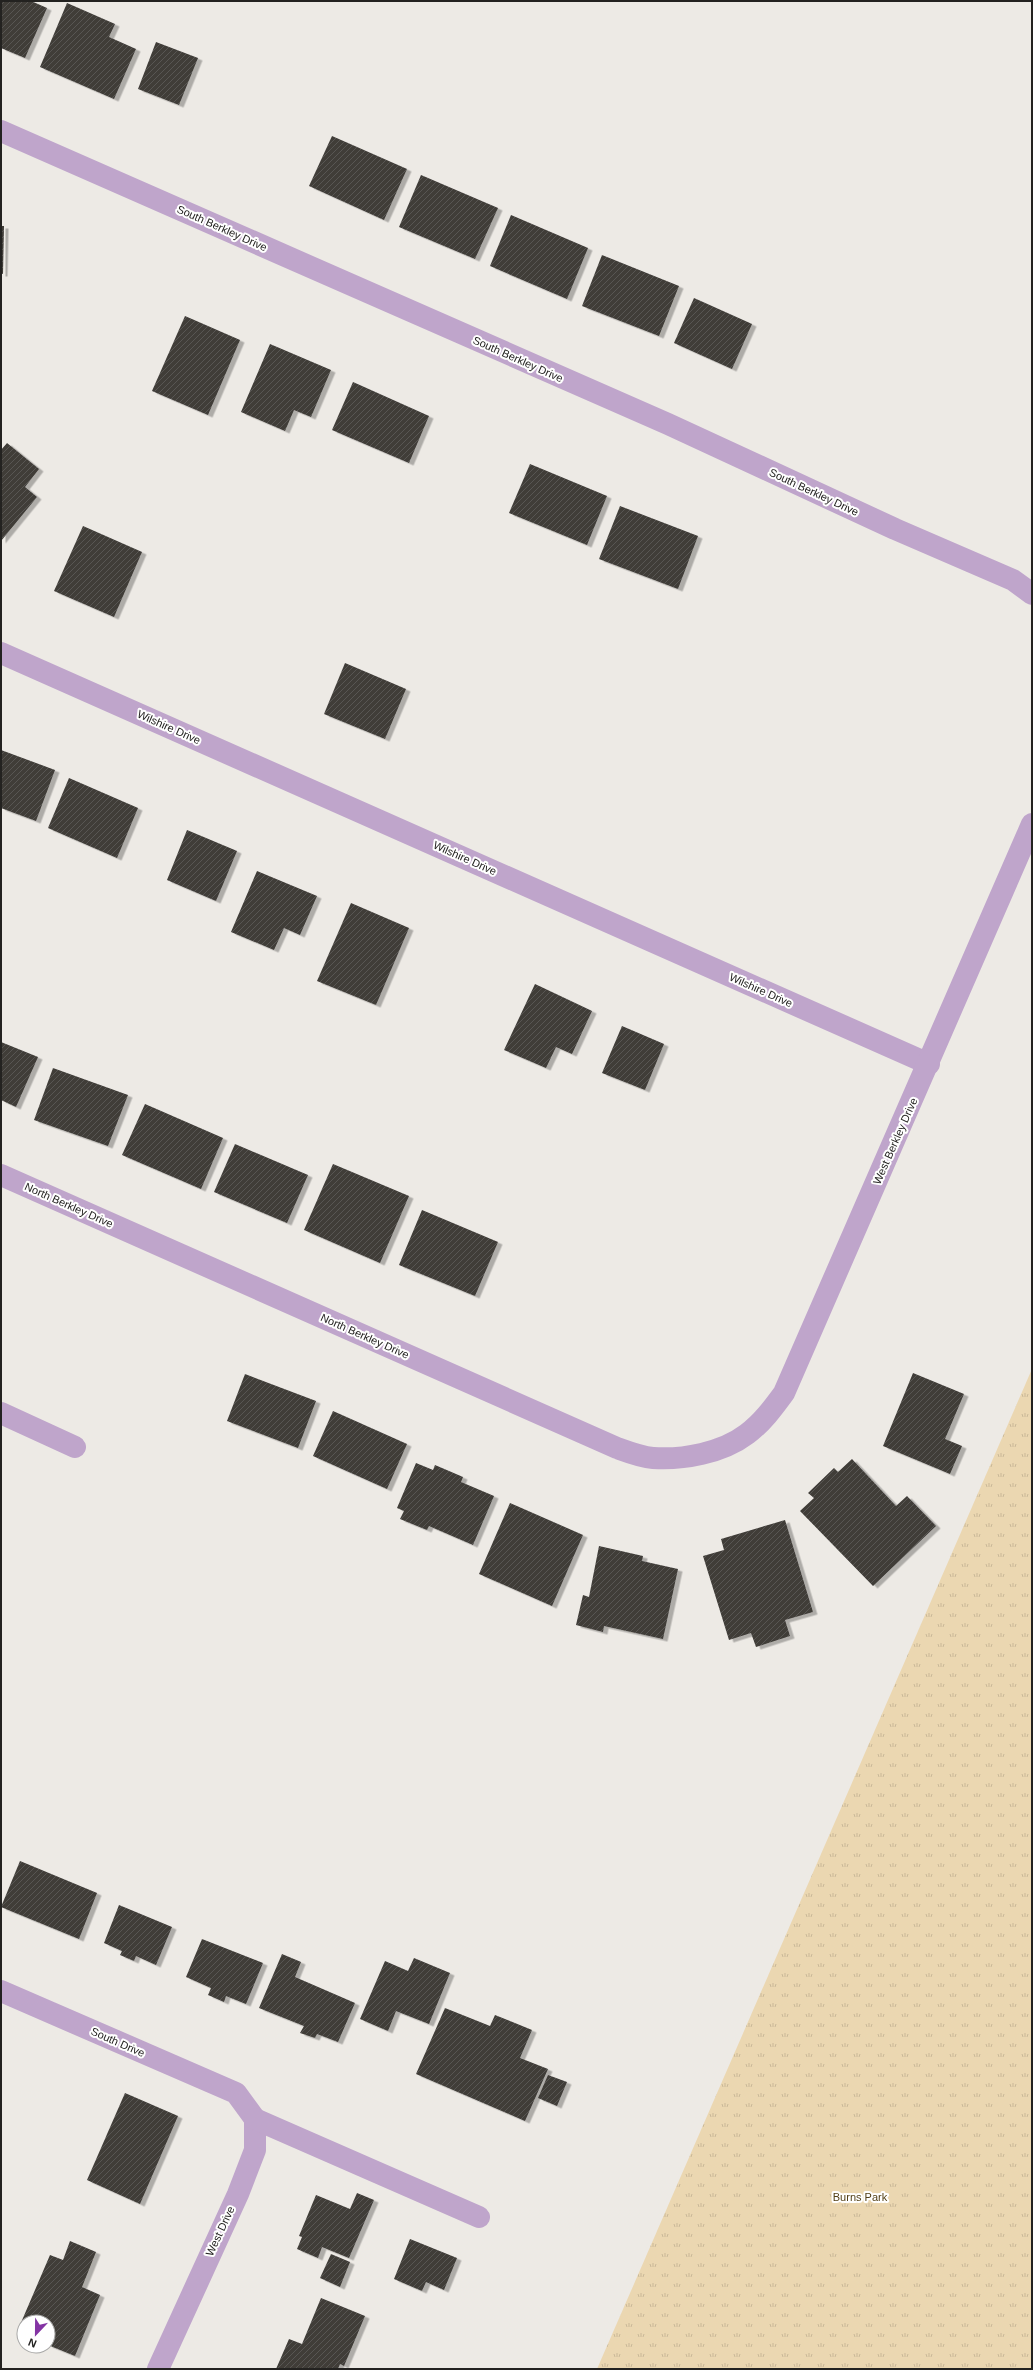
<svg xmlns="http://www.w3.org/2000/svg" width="1033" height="2370" viewBox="0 0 1033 2370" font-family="Helvetica,sans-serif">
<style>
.grass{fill:url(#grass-tufts)}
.building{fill:url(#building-hatch);filter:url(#shadow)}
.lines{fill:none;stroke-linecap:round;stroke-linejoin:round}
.minor{stroke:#bfa5cb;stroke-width:22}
.labels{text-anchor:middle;stroke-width:4;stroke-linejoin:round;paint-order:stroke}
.street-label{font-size:11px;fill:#232220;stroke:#fff}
.park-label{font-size:11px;fill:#523f16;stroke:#fff}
</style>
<defs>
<pattern id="grass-tufts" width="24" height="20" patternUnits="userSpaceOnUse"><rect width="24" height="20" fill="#ebd7b1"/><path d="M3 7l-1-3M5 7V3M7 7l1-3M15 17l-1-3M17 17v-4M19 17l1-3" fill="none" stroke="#c9b898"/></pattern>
<pattern id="building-hatch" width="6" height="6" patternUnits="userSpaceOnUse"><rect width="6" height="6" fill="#3f3c38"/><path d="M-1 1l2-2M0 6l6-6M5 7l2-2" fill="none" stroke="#585652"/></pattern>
<filter id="shadow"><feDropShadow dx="4.5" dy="2.5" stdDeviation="0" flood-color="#0004"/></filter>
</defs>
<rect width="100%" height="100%" fill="#edeae5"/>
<polygon class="grass" points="1032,1369 1032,2369 597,2369"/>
<g class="building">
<polygon points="1,1 31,1 47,8 25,58 1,48"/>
<polygon points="67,3 115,24 109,37 136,49 114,99 40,67"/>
<polygon points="156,42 198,58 179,105 138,89"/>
<polygon points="332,136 407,169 384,220 309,186"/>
<polygon points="421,175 498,208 475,259 399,227"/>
<polygon points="511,215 588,248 567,299 490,266"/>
<polygon points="1,226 4,226 3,274 1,274"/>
<polygon points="602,255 679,286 659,336 582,306"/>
<polygon points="694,298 752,324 732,369 674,343"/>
<polygon points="185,316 240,340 208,415 152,391"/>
<polygon points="270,344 331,370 311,417 294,410 285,431 241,412"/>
<polygon points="353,382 429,416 409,463 332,430"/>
<polygon points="7,443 39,469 25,487 37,497 1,541 1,450"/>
<polygon points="530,464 607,496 587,545 509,513"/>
<polygon points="620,506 698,536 678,589 599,559"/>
<polygon points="83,526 142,552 114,617 54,591"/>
<polygon points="345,663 406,689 385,739 324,714"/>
<polygon points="1,750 55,770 36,821 1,808"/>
<polygon points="69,778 138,808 117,858 48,828"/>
<polygon points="187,830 237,851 216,901 167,880"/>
<polygon points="257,871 317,896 300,935 284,928 274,950 231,932"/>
<polygon points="351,903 409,928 376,1005 317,981"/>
<polygon points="535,984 592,1011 572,1054 556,1047 546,1068 504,1050"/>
<polygon points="622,1026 664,1044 645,1090 602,1073"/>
<polygon points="1,1042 38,1057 16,1107 1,1100"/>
<polygon points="53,1068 128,1095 108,1146 34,1120"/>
<polygon points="145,1104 223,1138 201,1189 122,1155"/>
<polygon points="235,1144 308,1175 287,1223 214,1192"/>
<polygon points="333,1164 409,1196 380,1263 304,1230"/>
<polygon points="422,1210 498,1242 475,1296 399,1265"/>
<polygon points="913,1373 964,1394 945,1439 962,1446 950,1474 883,1446"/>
<polygon points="245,1374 316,1401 298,1448 227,1421"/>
<polygon points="333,1411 407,1444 387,1489 313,1456"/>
<polygon points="852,1459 896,1506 907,1496 936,1526 873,1586 800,1511 814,1498 808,1493 834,1468 838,1472"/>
<polygon points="416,1463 433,1470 435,1465 463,1477 461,1482 494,1496 473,1545 429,1526 427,1530 400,1519 404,1511 397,1508"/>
<polygon points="510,1503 583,1535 552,1606 479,1574"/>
<polygon points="785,1520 813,1612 785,1620 790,1636 756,1647 751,1633 729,1640 703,1556 724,1550 721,1539"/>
<polygon points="599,1546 643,1556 642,1561 678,1569 663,1639 604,1626 603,1632 576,1625 583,1595 589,1597"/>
<polygon points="20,1861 97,1893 79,1939 1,1907"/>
<polygon points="119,1905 172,1927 156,1965 136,1956 134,1961 120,1955 122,1951 104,1943"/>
<polygon points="202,1939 263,1963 246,2004 226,1996 224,2002 208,1995 211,1988 186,1977"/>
<polygon points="282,1954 301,1962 295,1977 355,2003 338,2042 317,2034 315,2038 300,2033 304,2026 259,2008"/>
<polygon points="414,1958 450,1973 429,2024 396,2011 388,2031 360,2019 385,1961 408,1971"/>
<polygon points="445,2008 490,2026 495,2015 532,2030 520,2058 548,2069 525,2121 416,2074"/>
<polygon points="548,2075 567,2082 557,2106 538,2098"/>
<polygon points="125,2093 178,2116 140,2204 87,2180"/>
<polygon points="357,2193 374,2200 349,2258 322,2247 318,2258 297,2249 302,2237 299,2236 316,2195 350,2209"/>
<polygon points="410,2239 457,2258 444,2290 426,2282 422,2291 394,2279"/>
<polygon points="70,2241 96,2252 82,2287 100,2295 75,2356 48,2345 48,2322 24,2322 24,2335 17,2332 50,2255 63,2260"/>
<polygon points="331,2254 350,2262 340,2287 320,2278"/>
<polygon points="321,2298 365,2316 344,2366 340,2364 338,2369 276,2369 289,2339 302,2344"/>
</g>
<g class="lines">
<g class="minor">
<polyline points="1,131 668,424 895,529 1013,580 1032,594"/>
<polyline points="1,653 929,1064"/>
<path d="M1,1175L617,1448C628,1452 641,1457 653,1458C683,1460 722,1453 747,1434C762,1423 773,1408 784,1393L1032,824"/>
<polyline points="1,1413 75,1447"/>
<polyline points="1,1991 236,2093 255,2119 255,2150 238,2194 158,2369"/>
<polyline points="255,2119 479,2217"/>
</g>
</g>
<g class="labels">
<g class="street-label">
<text transform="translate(222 228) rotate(24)" y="4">South Berkley Drive</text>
<text transform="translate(518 359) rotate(24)" y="4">South Berkley Drive</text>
<text transform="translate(814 492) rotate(25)" y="4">South Berkley Drive</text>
<text transform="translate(169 727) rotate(24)" y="4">Wilshire Drive</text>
<text transform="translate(465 858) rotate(24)" y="4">Wilshire Drive</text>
<text transform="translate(761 990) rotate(24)" y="4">Wilshire Drive</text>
<text transform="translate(895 1141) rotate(-66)" y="4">West Berkley Drive</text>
<text transform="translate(69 1205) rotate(24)" y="4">North Berkley Drive</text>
<text transform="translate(365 1336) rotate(24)" y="4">North Berkley Drive</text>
<text transform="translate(118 2042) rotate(24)" y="4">South Drive</text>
<text transform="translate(220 2231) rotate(-65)" y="4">West Drive</text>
</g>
<g class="park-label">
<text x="860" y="2201">Burns Park</text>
</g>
</g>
<rect width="1033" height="2370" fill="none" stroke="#232220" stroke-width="4"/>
<g transform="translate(36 2334) rotate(202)"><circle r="19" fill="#ffffff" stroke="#a7a7a6"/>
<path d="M0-3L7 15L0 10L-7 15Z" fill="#8434a4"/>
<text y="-6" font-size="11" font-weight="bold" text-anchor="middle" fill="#232220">N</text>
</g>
</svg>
